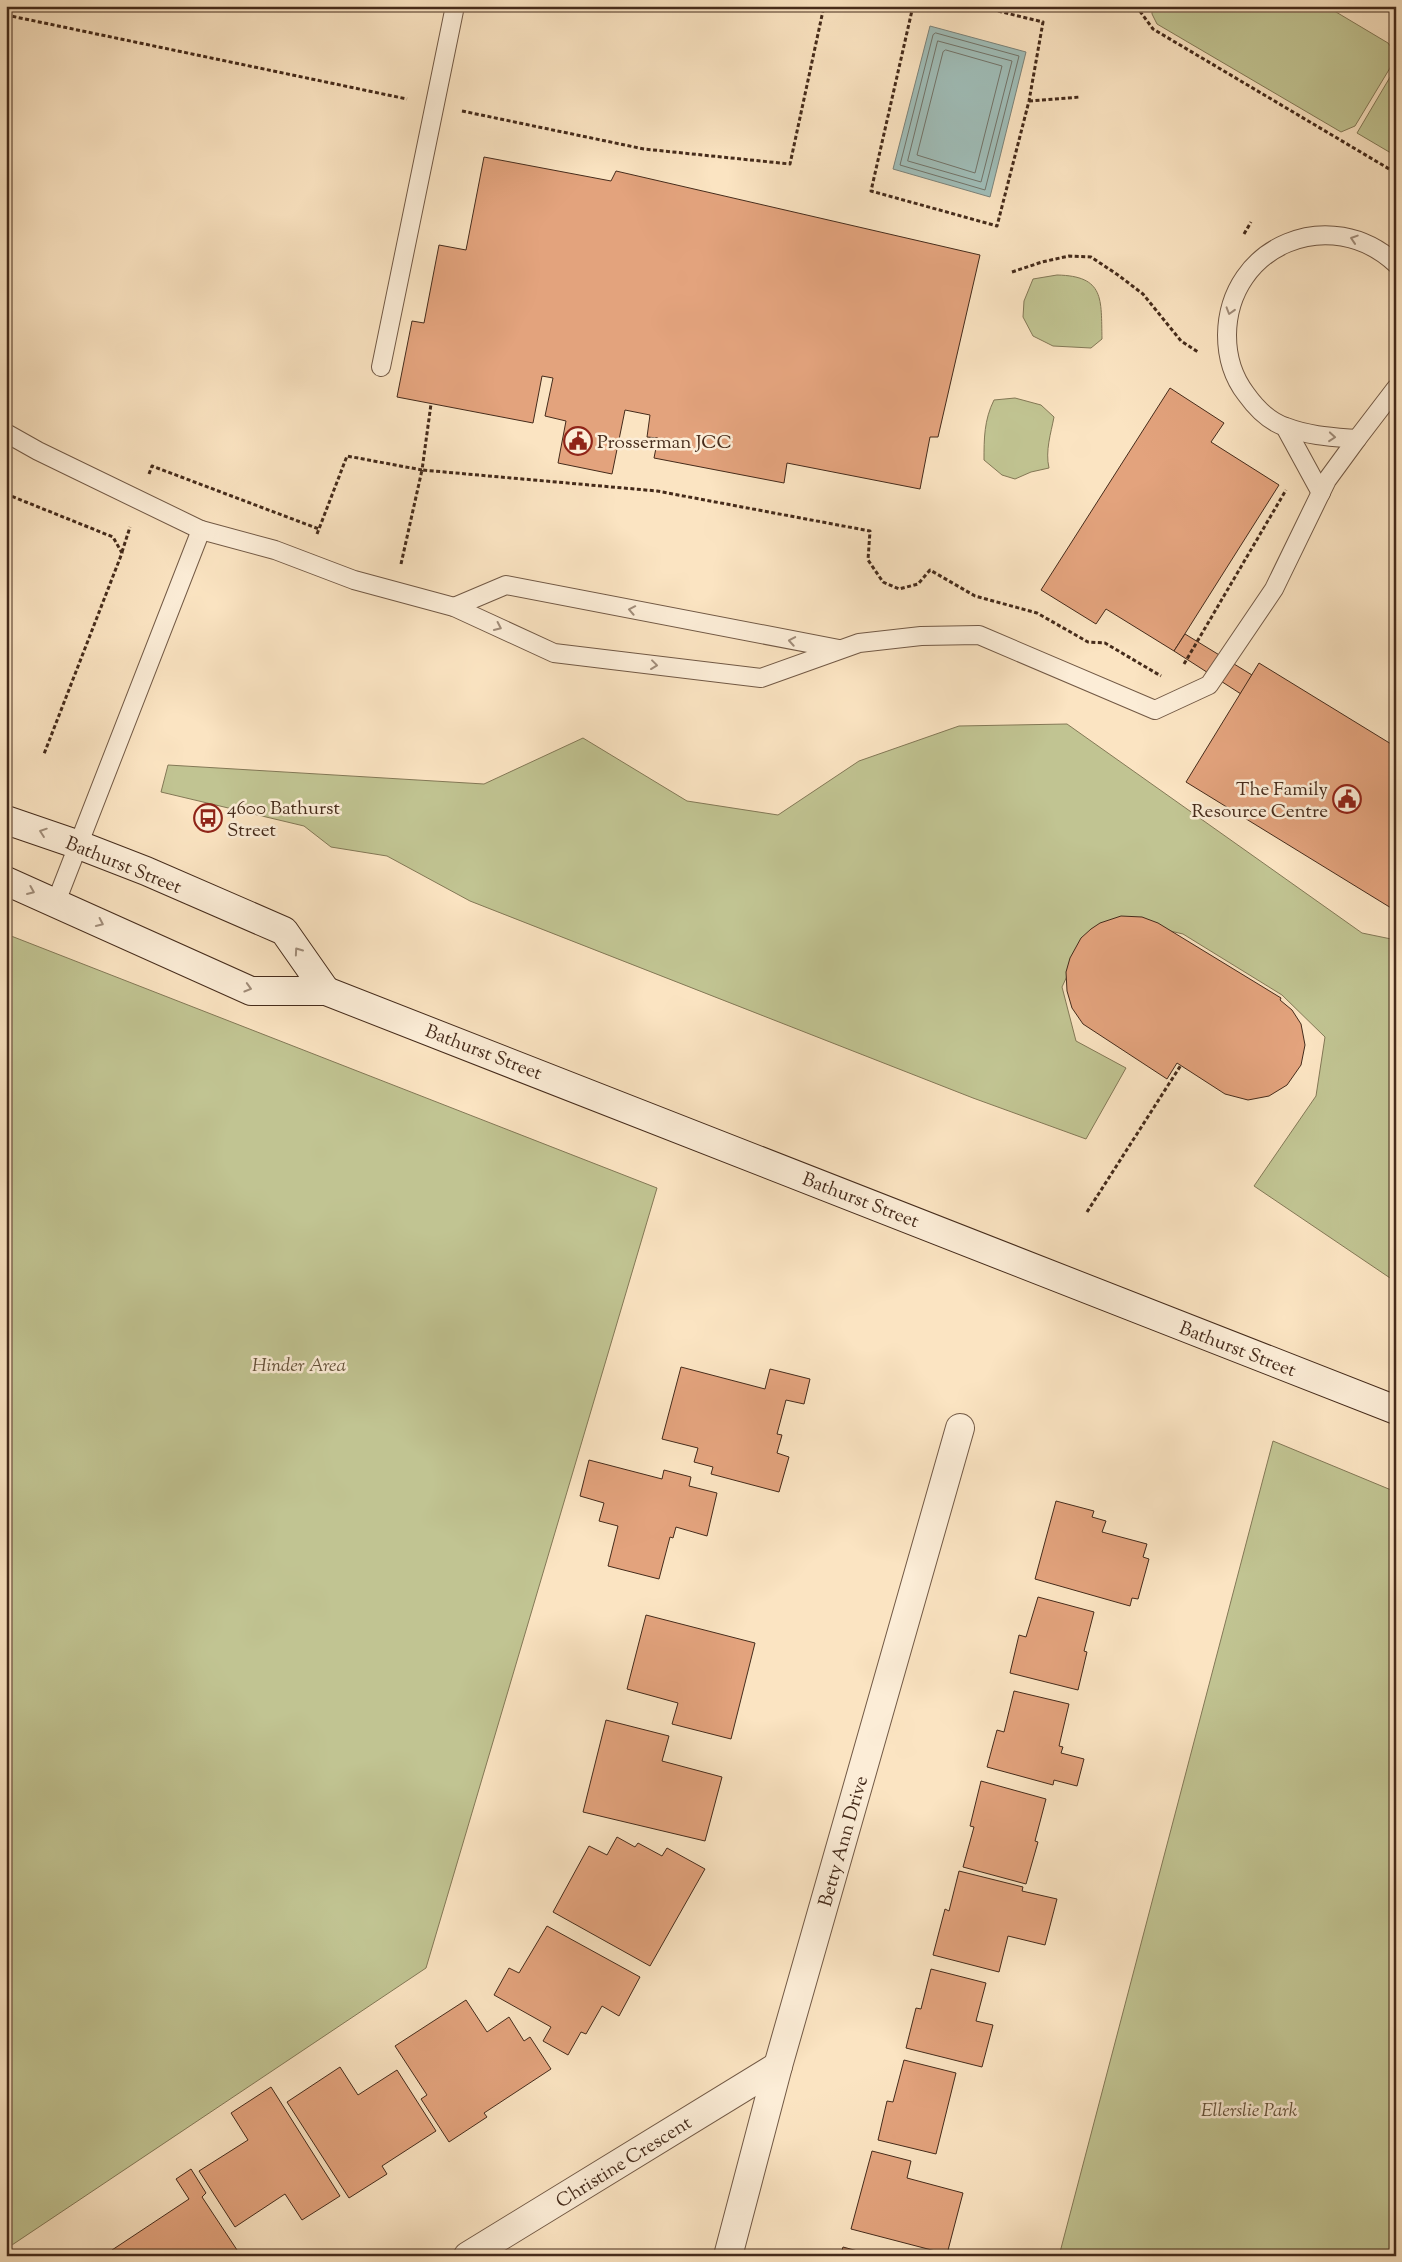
<svg xmlns="http://www.w3.org/2000/svg" width="1402" height="2262" viewBox="0 0 1402 2262" font-family="'Sorts Mill Goudy',serif">
<style>
.green{fill:#c1c492;stroke:#837856}
.water{fill:#a0beb9;stroke:#7c837a}
.lines{fill:none;stroke-linecap:round;stroke-linejoin:round}
.shore{stroke:#72746a;stroke-width:1}
.building{fill:#e3a37d;stroke:#452b1b}
.lane-casing{stroke:#725945;stroke-width:20}
.street-casing{stroke:#725945;stroke-width:30}
.secondary-casing{stroke:#452b1b;stroke-width:30}
.path{stroke:#452b1b;stroke-width:3;stroke-dasharray:4 2.5;stroke-linecap:butt}
.lane{stroke:#fcedd7;stroke-width:18}
.street{stroke:#fcedd7;stroke-width:28}
.secondary{stroke:#fcedd7;stroke-width:28}
.oneway{stroke:#a08c79}
.labels{text-anchor:middle;stroke-width:5;stroke-linejoin:round;paint-order:stroke}
.poi-label{font-size:19px;fill:#452b1b;stroke:#fcedd7;text-anchor:start}
.street-label{font-size:19px;fill:#452b1b;stroke:#fcedd7}
.park-label{font-size:19px;font-style:italic;fill:#645139;stroke:#fcedd7}
</style>
<rect width="100%" height="100%" fill="#fbe4c2"/>
<filter id="stains"><feTurbulence type="fractalNoise" baseFrequency=".004" numOctaves="4"/><feColorMatrix values="0 0 0 0 .2 0 0 0 0 .09 0 0 0 0 .02 0 0 0 .5 -.17"/></filter>
<radialGradient id="worn" r=".72"><stop offset=".6" stop-color="#630" stop-opacity="0"/><stop offset="1" stop-color="#630" stop-opacity=".3"/></radialGradient>
<g class="green">
<polygon points="1152,6 1326,6 1388,43 1394,51 1393,63 1355,126 1341,132 1157,24 1152,14"/>
<polygon points="1396,67 1396,156 1357,133"/>
<path d="M1057,275C1105,276 1101,299 1102,339L1091,348L1053,346L1033,336L1023,317L1024,301L1033,279Z"/>
<path d="M1015,398L1041,405L1054,417C1051,433 1045,451 1049,468L1031,472L1015,479L1002,475L984,460C984,439 984,420 994,400Z"/>
<polygon points="1067,724 1362,933 1396,940 1396,1282 1254,1186 1316,1096 1325,1037 1282,995 1183,934 1124,920 1087,933 1062,987 1076,1041 1126,1068 1086,1139 973,1098 470,901 387,856 331,847 304,826 161,792 168,765 484,784 583,738 687,801 778,815 859,761 959,726"/>
<polygon points="6,934 657,1188 426,1968 6,2249"/>
<polygon points="1273,1441 1396,1492 1396,2256 1059,2256"/>
</g>
<polygon class="water" points="930,26 1026,52 990,197 893,169"/>
<g class="lines">
<g class="shore">
<polygon points="936,33 1019,56 985,190 900,165 933,35"/>
<polygon points="938,41 1012,61 981,182 908,161"/>
<polygon points="946,50 1002,66 975,173 917,155 943,52"/>
</g>
</g>
<g class="building">
<polygon points="484,157 611,181 616,171 980,255 938,437 930,437 920,489 787,463 784,483 654,458 658,438 647,437 650,415 625,410 612,474 558,463 566,421 545,416 553,378 542,376 533,423 397,397 412,321 424,323 439,245 466,250"/>
<polygon points="1170,388 1224,423 1211,442 1279,485 1174,651 1106,609 1096,624 1041,590"/>
<polygon points="1185,634 1252,675 1241,694 1174,651"/>
<polygon points="1259,663 1396,747 1396,911 1186,782"/>
<polygon points="1121,916 1142,917 1158,923 1281,998 1280,1000 1292,1010 1301,1024 1305,1045 1301,1065 1287,1085 1269,1096 1248,1100 1225,1094 1177,1063 1167,1079 1083,1024 1072,1008 1067,991 1066,972 1070,958 1081,938 1091,929 1100,923"/>
<polygon points="681,1367 765,1389 770,1369 810,1379 804,1404 786,1400 777,1434 782,1435 777,1453 789,1457 779,1492 711,1474 713,1467 694,1462 698,1448 662,1439"/>
<polygon points="589,1460 662,1479 664,1470 691,1477 689,1486 717,1493 707,1536 676,1527 673,1538 670,1537 659,1579 608,1566 618,1526 599,1521 604,1503 580,1496"/>
<polygon points="1056,1501 1094,1511 1092,1517 1106,1521 1102,1532 1147,1544 1143,1557 1149,1559 1138,1599 1132,1598 1130,1606 1035,1579"/>
<polygon points="1038,1597 1094,1612 1084,1651 1087,1652 1078,1690 1010,1673 1019,1635 1026,1637"/>
<polygon points="646,1615 755,1643 731,1739 672,1724 678,1703 627,1689"/>
<polygon points="1014,1691 1069,1704 1059,1746 1063,1747 1061,1753 1084,1759 1077,1786 1054,1780 1053,1785 987,1767 997,1730 1004,1732"/>
<polygon points="606,1720 669,1736 662,1761 722,1777 705,1841 583,1812"/>
<polygon points="981,1781 1046,1799 1035,1841 1038,1842 1026,1884 963,1867 974,1827 970,1826"/>
<polygon points="617,1837 635,1847 638,1843 662,1856 667,1848 705,1869 650,1966 553,1912 589,1846 607,1855"/>
<polygon points="959,1871 1023,1887 1022,1891 1057,1899 1045,1945 1008,1936 999,1972 933,1955 945,1909 949,1911"/>
<polygon points="547,1926 640,1977 619,2016 602,2006 586,2034 581,2032 568,2055 543,2041 551,2027 494,1995 509,1968 519,1973"/>
<polygon points="931,1969 986,1983 976,2021 993,2025 982,2067 906,2048 916,2008 921,2009"/>
<polygon points="466,2000 487,2032 509,2017 524,2041 530,2037 551,2069 484,2113 487,2117 449,2142 421,2099 427,2095 395,2046"/>
<polygon points="904,2060 956,2073 936,2154 878,2140 887,2101 893,2102"/>
<polygon points="340,2067 358,2095 397,2070 436,2131 382,2166 387,2174 349,2198 287,2102"/>
<polygon points="271,2087 340,2196 302,2220 285,2194 235,2227 199,2171 248,2140 231,2113"/>
<polygon points="872,2151 911,2161 907,2178 963,2193 947,2254 851,2229"/>
<polygon points="191,2169 206,2193 202,2197 241,2256 116,2256 112,2250 189,2199 176,2179"/>
<polygon points="843,2247 876,2256 840,2256"/>
</g>
<g class="lines">
<defs>
<g id="lane">
<path d="M1396,264C1331,203 1228,245 1227,335C1227,357 1233,377 1246,394C1256,408 1270,422 1286,427C1309,436 1333,437 1357,439L1396,388"/>
<polyline points="381,367 455,6"/>
<polyline points="1285,427 1321,493"/>
<polyline points="6,433 38,451 201,530 56,902"/>
<polyline points="201,530 275,550 354,580 454,607 554,653 761,678 859,643 921,636 979,635 1155,710 1209,685 1274,589 1327,480 1357,439"/>
<polyline points="454,607 506,585 839,649"/>
</g>
<g id="street">
<polyline points="468,2256 778,2066"/>
<polyline points="728,2256 778,2066 960,1428"/>
</g>
<g id="secondary">
<polyline points="6,820 79,845 146,871 284,931 326,991"/>
<polyline points="6,881 251,991 326,991 1396,1410"/>
</g>
</defs>
<use href="#lane" class="lane-casing"/>
<use href="#street" class="street-casing"/>
<use href="#secondary" class="secondary-casing"/>
<g class="path">
<polyline points="913,6 871,191 997,226 1029,101 1043,22 977,6"/>
<polyline points="1136,6 1153,29 1396,173"/>
<polyline points="6,15 407,99"/>
<polyline points="1029,101 1080,97"/>
<polyline points="462,111 644,149 790,164 824,6"/>
<polyline points="1244,234 1251,222"/>
<polyline points="1012,272 1042,262 1069,256 1091,257 1118,275 1143,294 1181,341 1198,352"/>
<polyline points="149,474 152,466 319,529"/>
<polyline points="6,494 113,537 122,553 44,754"/>
<polyline points="317,534 347,456 422,470 431,404"/>
<polyline points="122,552 130,527"/>
<polyline points="401,564 422,470 657,491 870,531 868,560 883,582 899,589 918,584 930,570 975,596 1037,613 1088,642 1105,643 1161,676"/>
<polyline points="1184,664 1286,490"/>
<polyline points="1087,1212 1181,1065"/>
</g>
<use href="#lane" class="lane"/>
<use href="#street" class="street"/>
<use href="#secondary" class="secondary"/>
</g>
<defs><path id="oneway-chevron" d="M-2-3.5L2.5 0L-2 3.5" fill="none" stroke-width="1.6" stroke-linecap="round" stroke-linejoin="round" transform="scale(1.25)"/></defs>
<g class="oneway">
<use href="#oneway-chevron" transform="translate(1354 239) rotate(-162)"/>
<use href="#oneway-chevron" transform="translate(1230 311) rotate(107)"/>
<use href="#oneway-chevron" transform="translate(1332 437) rotate(5)"/>
<use href="#oneway-chevron" transform="translate(632 610) rotate(-169)"/>
<use href="#oneway-chevron" transform="translate(498 627) rotate(25)"/>
<use href="#oneway-chevron" transform="translate(792 641) rotate(-170)"/>
<use href="#oneway-chevron" transform="translate(654 665) rotate(7)"/>
<use href="#oneway-chevron" transform="translate(43 832) rotate(-161)"/>
<use href="#oneway-chevron" transform="translate(31 891) rotate(23)"/>
<use href="#oneway-chevron" transform="translate(100 923) rotate(25)"/>
<use href="#oneway-chevron" transform="translate(298 951) rotate(-125)"/>
<use href="#oneway-chevron" transform="translate(248 988) rotate(16)"/>
</g>
<defs>
<symbol id="civic-ring" viewBox="-11 -11 22 22"><circle r="9.5" fill="#fcedd7" stroke="#8f2418" stroke-width="1.5"/><path d="M-.6-6.5H3V-4.5H.6V-3L4-1V1h2V6H-6V1h2V-1L-.6-3ZM-1.2 2.5V6h2.4V2.5Z" fill="#8f2418"/></symbol>
<symbol id="bus-ring" viewBox="-11 -11 22 22"><circle r="9.5" fill="#fcedd7" stroke="#8f2418" stroke-width="1.5"/><path d="M-5-6H5V4H4V6H2V4H-2V6H-4V4H-5ZM-3.5-4V0h7V-4ZM-3.5 1.2v1.5H-2V1.2ZM2 1.2v1.5H3.5V1.2Z" fill="#8f2418"/></symbol>
</defs>
<g fill-rule="evenodd">
<use href="#civic-ring" x="562" y="425" width="32" height="32"/>
<use href="#civic-ring" x="1331" y="783" width="32" height="32"/>
<use href="#bus-ring" x="192" y="802" width="32" height="32"/>
</g>
<g class="labels">
<g class="poi-label">
<text x="597" y="448">Prosserman JCC</text>
<text x="1328" y="795" text-anchor="end">The Family<tspan x="1328" dy="22">Resource Centre</tspan></text>
<text x="227" y="814">4600 Bathurst<tspan x="227" dy="22">Street</tspan></text>
</g>
<g class="street-label">
<text transform="translate(124 864) rotate(22)" y="7">Bathurst Street</text>
<text transform="translate(484 1051) rotate(21)" y="7">Bathurst Street</text>
<text transform="translate(861 1199) rotate(21)" y="7">Bathurst Street</text>
<text transform="translate(1238 1348) rotate(21)" y="7">Bathurst Street</text>
<text transform="translate(842 1841) rotate(-74)" y="7">Betty Ann Drive</text>
<text transform="translate(623 2161) rotate(-32)" y="7">Christine Crescent</text>
</g>
<g class="park-label">
<text x="299" y="1371">Hinder Area</text>
<text x="1249" y="2116">Ellerslie Park</text>
</g>
</g>
<rect width="1402" height="2262" fill="none" stroke="#fbe4c2" stroke-width="25"/>
<rect x="8" y="8" width="1387" height="2247" fill="none" stroke="#452b1b" stroke-width="2.5"/>
<rect x="12" y="12" width="1377" height="2237" fill="none" stroke="#452b1b"/>
<rect width="100%" height="100%" filter="url(#stains)"/>
<rect width="100%" height="100%" fill="url(#worn)"/>
</svg>
